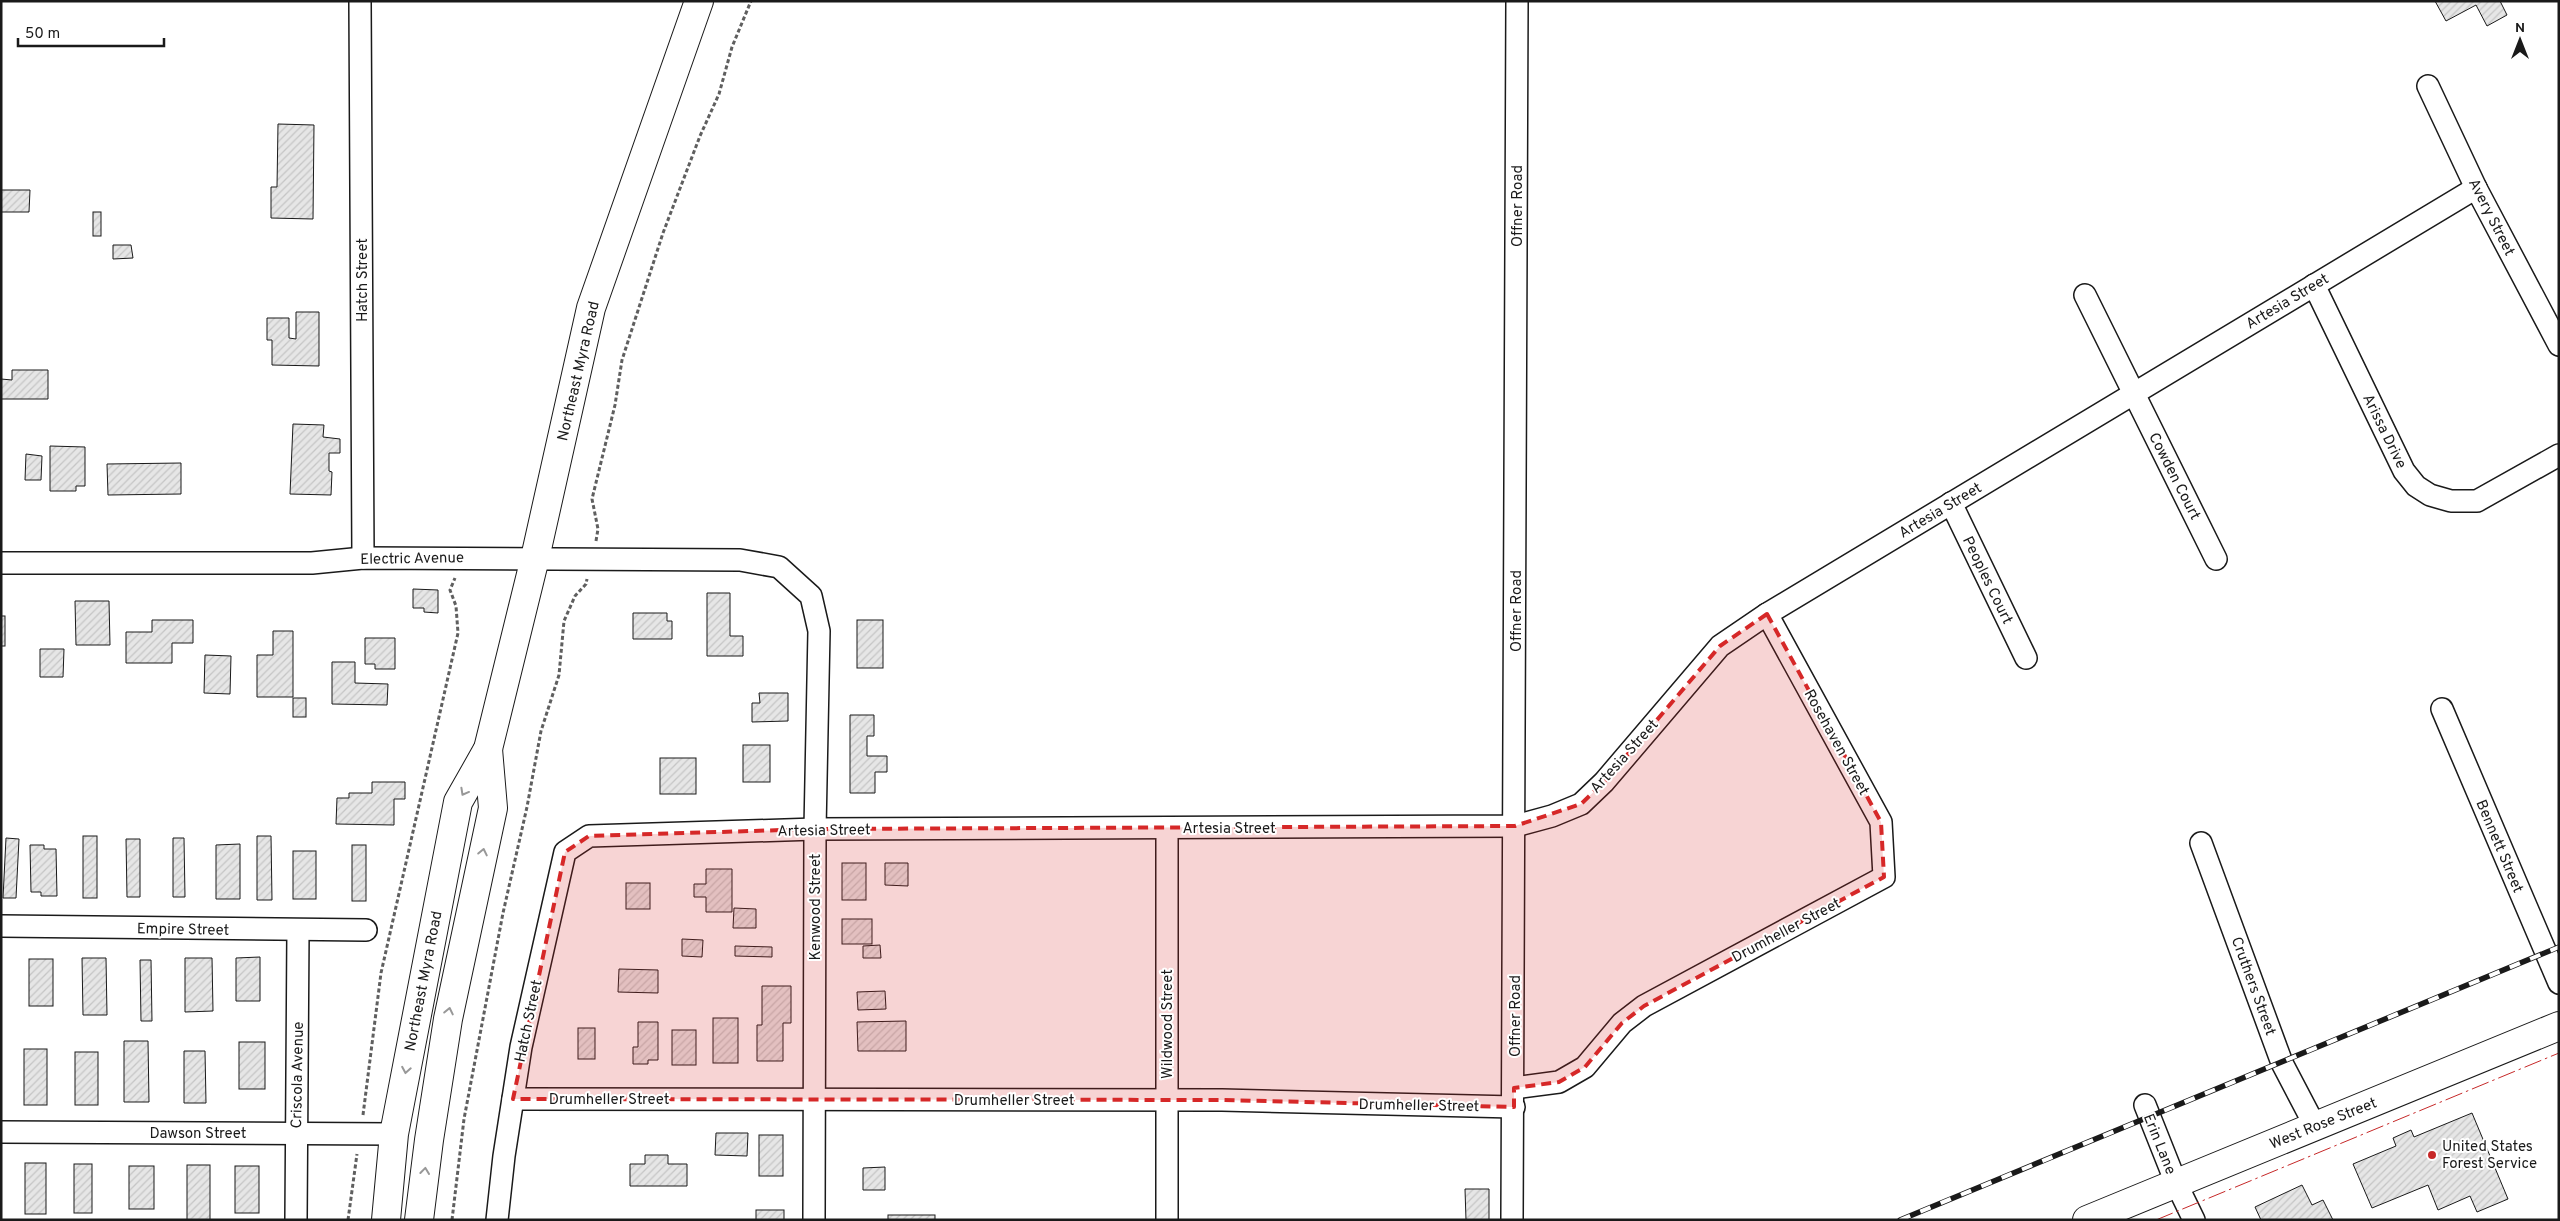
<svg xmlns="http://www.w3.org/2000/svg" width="2560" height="1221" viewBox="0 0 2560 1221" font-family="Overpass,sans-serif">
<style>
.building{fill:url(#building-hatch);stroke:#1a1a1a}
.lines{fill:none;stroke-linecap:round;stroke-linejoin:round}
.minor-casing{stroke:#1a1a1a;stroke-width:24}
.major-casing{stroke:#1a1a1a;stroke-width:30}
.highway-casing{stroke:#1a1a1a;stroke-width:30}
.path{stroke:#5f5f5f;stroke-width:3;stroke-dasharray:4 2.5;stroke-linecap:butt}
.minor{stroke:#fff;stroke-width:21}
.major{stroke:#fff;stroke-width:28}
.highway{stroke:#fff;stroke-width:28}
.rail-casing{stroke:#1a1a1a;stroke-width:5.5}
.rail{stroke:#fff;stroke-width:4;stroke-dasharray:11;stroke-linecap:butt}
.power{stroke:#c62828;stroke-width:1;stroke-dasharray:18 4 2.5 4;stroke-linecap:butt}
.oneway{stroke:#989898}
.marked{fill:#d62828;fill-opacity:0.2;stroke:#d62828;stroke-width:4;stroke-dasharray:10 6;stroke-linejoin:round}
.poi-dot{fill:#c62828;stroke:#fff;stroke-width:2}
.labels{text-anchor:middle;stroke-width:4;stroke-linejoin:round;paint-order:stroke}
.street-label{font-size:15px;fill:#1a1a1a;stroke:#fff}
.poi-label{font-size:15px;fill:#1a1a1a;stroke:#fff;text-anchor:start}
</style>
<defs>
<pattern id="building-hatch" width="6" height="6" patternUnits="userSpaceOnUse" patternTransform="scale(1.25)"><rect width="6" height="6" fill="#e6e6e6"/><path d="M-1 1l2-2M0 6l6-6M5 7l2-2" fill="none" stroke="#c5c5c5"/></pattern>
</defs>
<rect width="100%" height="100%" fill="#fff"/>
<g class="building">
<polygon points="2435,1 2500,1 2507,15 2487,26 2476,5 2446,21"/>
<polygon points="278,124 314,125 313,219 271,218 271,187 277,187"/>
<polygon points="1,190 30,190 29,212 1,212"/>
<rect x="93" y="212" width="8" height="24"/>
<polygon points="113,245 131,245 133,258 113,259"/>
<polygon points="296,312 319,312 319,366 272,365 272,340 267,340 267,318 289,318 289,338 296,339"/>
<polygon points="12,370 48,370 48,399 1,399 1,379 12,380"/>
<polygon points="293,424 324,425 323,437 340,439 340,453 329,453 329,471 332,472 331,495 290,494"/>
<polygon points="50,446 85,447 85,486 76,486 76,491 50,491"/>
<polygon points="26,454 42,456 41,480 25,480"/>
<polygon points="181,463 181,494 108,495 107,464"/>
<polygon points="413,589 438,590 438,613 424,612 424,608 413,608"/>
<polygon points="707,593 730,593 730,636 743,636 743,656 707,656"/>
<polygon points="75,601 109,601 110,645 76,645"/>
<polygon points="633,613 667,613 667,621 672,621 672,639 633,639"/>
<rect x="1" y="616" width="4" height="30"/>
<polygon points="152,620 193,620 193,643 172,643 172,663 126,663 126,632 152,632"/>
<rect x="857" y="620" width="26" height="48"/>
<polygon points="273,631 293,631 293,697 257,697 257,655 273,655"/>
<polygon points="365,638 395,638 395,669 375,669 375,664 365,664"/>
<polygon points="40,649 64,649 63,677 40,677"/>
<polygon points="205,655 231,656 230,694 204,693"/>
<polygon points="332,662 355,662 355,683 388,684 387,705 332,704"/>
<polygon points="759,693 788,693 788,721 752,722 752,703 760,703"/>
<rect x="293" y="698" width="13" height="19"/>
<polygon points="850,715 874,715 874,736 867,736 867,756 887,756 887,772 875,772 875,793 850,793"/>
<rect x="743" y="745" width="27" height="37"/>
<rect x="660" y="758" width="36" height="36"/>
<polygon points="372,782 405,782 405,799 394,799 394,825 336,824 337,798 349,798 349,793 372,793"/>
<rect x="83" y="836" width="14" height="62"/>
<polygon points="257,836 271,836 272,900 257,900"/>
<polygon points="6,838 19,839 16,898 3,898"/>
<polygon points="173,838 184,838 185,897 173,897"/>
<polygon points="126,839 140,839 140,897 127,897"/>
<polygon points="240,844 240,899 216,899 216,845"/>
<polygon points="30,845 44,845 44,849 56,849 57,896 41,896 41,892 31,892"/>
<rect x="352" y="845" width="14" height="56"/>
<rect x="293" y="851" width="23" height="48"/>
<rect x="842" y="863" width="24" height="37"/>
<polygon points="885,863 908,863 908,886 885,885"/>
<polygon points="706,869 732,869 732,912 706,912 706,897 694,897 694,884 706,884"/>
<rect x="626" y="883" width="24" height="26"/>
<polygon points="734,908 756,909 756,928 733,928"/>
<rect x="842" y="919" width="30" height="25"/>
<polygon points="682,939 703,940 702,957 682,956"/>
<polygon points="880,945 881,958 863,958 863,946"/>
<polygon points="735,946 772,947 772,957 735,956"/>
<polygon points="260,957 260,1001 236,1001 236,958"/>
<polygon points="82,958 106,958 107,1015 83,1015"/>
<polygon points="185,958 212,958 213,1011 185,1012"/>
<rect x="29" y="959" width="24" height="47"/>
<polygon points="140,960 151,960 152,1021 141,1021"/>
<polygon points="619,969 658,970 658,993 618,992"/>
<polygon points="762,986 791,986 791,1023 783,1023 783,1061 757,1061 757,1025 762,1025"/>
<polygon points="885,991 886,1009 858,1010 857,992"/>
<rect x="713" y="1018" width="25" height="45"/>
<polygon points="906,1021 906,1051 858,1051 857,1022"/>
<polygon points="638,1022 658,1022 658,1060 648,1060 648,1064 633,1064 633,1047 638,1047"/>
<rect x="578" y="1028" width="17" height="31"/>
<rect x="672" y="1030" width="24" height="35"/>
<polygon points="124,1041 148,1041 149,1102 124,1102"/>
<rect x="239" y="1042" width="26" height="47"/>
<rect x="24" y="1049" width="23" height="56"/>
<polygon points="184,1051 205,1051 206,1103 184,1103"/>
<rect x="75" y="1052" width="23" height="53"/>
<polygon points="2472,1113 2508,1199 2477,1212 2470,1196 2438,1210 2428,1185 2372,1208 2353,1164 2396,1146 2393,1138 2411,1130 2414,1137"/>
<polygon points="716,1133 748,1133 747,1156 715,1155"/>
<rect x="759" y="1135" width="24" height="41"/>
<polygon points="645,1155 668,1155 668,1164 687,1164 687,1186 630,1186 630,1164 645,1164"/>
<rect x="25" y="1163" width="21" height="51"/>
<rect x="74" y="1164" width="18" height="49"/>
<rect x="187" y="1165" width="23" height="55"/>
<rect x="129" y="1166" width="25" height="43"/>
<rect x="235" y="1166" width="24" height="47"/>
<polygon points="885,1167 885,1190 863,1190 863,1168"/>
<polygon points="2302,1185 2312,1205 2323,1200 2333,1220 2261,1220 2255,1207"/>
<polygon points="1465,1189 1489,1189 1489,1220 1466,1220"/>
<rect x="756" y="1210" width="28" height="10"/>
<rect x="888" y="1215" width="47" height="5"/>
</g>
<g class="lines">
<defs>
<g id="minor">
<polyline points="360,1 363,558"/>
<polyline points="2428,86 2476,188 2559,345"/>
<polyline points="2314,285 2404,471 2416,486 2430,495 2451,501 2477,501 2559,455"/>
<polyline points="2085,295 2216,559"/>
<polyline points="1951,503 2026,658"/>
<polyline points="1,563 312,563 363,558 740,560 779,567 811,596 819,631 815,829 814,1220"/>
<polyline points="2442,709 2559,983"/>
<polyline points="1167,828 1167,1220"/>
<polyline points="2201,843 2282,1063 2315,1126"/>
<polyline points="1,926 366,930"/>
<polyline points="1514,1088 1559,1082 1585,1067 1622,1023 1644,1006 1884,877 1881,822 1767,614"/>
<polyline points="513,1099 1222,1100 1514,1107"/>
<polyline points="2145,1105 2176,1183 2194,1220"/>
<polyline points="1,1132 394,1134"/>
<polyline points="296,1220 298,930"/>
<polyline points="497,1220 504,1156 521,1047 565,852 589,836 815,829 1515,826 1552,816 1581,804 1604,782 1720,646 1767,614 2476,188"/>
<polyline points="1512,1220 1517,1"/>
</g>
<polyline id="major" points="2087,1220 2559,1026"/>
<g id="highway">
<polyline points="386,1220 394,1134 458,802 488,749 535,558 591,308 699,1"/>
<polyline points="419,1220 429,1140 448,1019 493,808 488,749"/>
</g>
</defs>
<use href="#minor" class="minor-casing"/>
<use href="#major" class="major-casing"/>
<use href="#highway" class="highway-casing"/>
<g class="path">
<polyline points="596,541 598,529 592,499 615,405 622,360 663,233 700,136 719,94 732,47 751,1"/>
<polyline points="363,1115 381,973 458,633 456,606 450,590 455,578"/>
<polyline points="348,1220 357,1154"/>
<polyline points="452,1220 464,1119 503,913 527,807 541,731 559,675 564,621 575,596 586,584 587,579"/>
</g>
<use href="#minor" class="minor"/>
<use href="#major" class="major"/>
<use href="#highway" class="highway"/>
<defs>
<polyline id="rail" points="1900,1220 2559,947"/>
</defs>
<use href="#rail" class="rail-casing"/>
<use href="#rail" class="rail"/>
<polyline class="power" points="2156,1220 2559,1053"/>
</g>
<defs><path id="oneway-chevron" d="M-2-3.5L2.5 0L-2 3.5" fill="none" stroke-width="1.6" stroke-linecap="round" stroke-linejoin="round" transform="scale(1.25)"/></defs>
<g class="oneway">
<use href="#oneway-chevron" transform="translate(464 792) rotate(119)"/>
<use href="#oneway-chevron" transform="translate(483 852) rotate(-78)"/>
<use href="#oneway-chevron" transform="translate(449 1011) rotate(-78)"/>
<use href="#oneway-chevron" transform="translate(406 1070) rotate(100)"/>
<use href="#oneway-chevron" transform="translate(425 1171) rotate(-83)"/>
</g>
<path class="marked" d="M1767,614L1881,822L1884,877L1644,1006L1622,1023L1585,1067L1559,1082L1514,1088V1107L1222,1100L513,1099L565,852L589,836L815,829L1515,826L1581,804L1604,782L1720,646Z"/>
<circle class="poi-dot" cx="2432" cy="1155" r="5"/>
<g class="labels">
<g class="street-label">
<text transform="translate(1517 206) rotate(-90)" y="5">Offner Road</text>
<text transform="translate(2492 217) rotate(63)" y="5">Avery Street</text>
<text transform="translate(362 280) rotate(-90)" y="5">Hatch Street</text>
<text transform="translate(2287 301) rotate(-31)" y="5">Artesia Street</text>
<text transform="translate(578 371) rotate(-77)" y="5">Northeast Myra Road</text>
<text transform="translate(2385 431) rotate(64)" y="5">Arissa Drive</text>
<text transform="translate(2175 476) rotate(63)" y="5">Cowden Court</text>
<text transform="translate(1940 510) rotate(-31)" y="5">Artesia Street</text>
<text transform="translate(412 558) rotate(-1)" y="5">Electric Avenue</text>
<text transform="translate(1988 580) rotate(64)" y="5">Peoples Court</text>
<text transform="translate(1516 611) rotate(-90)" y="5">Offner Road</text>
<text transform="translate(1837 742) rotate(61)" y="5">Rosehaven Street</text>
<text transform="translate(1624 756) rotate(-48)" y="5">Artesia Street</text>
<text x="1229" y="833">Artesia Street</text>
<text transform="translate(824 830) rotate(-1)" y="5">Artesia Street</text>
<text transform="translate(2500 846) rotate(67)" y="5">Bennett Street</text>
<text transform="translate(815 907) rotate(-90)" y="5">Kenwood Street</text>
<text transform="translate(183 929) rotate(1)" y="5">Empire Street</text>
<text transform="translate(1786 930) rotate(-28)" y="5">Drumheller Street</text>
<text transform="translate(423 981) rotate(-79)" y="5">Northeast Myra Road</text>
<text transform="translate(2254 986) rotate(70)" y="5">Cruthers Street</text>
<text transform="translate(1515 1016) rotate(-90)" y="5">Offner Road</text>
<text transform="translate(528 1021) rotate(-78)" y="5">Hatch Street</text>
<text transform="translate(1167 1024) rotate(-90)" y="5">Wildwood Street</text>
<text transform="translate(297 1075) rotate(-89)" y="5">Criscola Avenue</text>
<text x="609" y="1104">Drumheller Street</text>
<text x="1014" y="1105">Drumheller Street</text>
<text transform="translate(1419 1105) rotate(1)" y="5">Drumheller Street</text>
<text transform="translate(2323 1123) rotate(-22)" y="5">West Rose Street</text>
<text x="198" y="1138">Dawson Street</text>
<text transform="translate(2160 1144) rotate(68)" y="5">Erin Lane</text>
</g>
<g class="poi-label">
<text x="2442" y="1151">United States<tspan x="2442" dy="17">Forest Service</tspan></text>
</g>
</g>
<rect width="2560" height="1221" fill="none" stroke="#1a1a1a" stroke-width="5"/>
<g transform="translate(2520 40)" stroke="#ffffff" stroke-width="4" paint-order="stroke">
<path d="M0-4L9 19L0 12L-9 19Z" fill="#1a1a1a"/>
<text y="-8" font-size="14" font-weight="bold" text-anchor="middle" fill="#1a1a1a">N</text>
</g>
<path d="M18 38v8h146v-8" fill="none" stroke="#1a1a1a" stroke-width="2.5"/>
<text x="25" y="38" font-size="15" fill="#1a1a1a" stroke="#ffffff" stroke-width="4" paint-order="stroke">50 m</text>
</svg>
